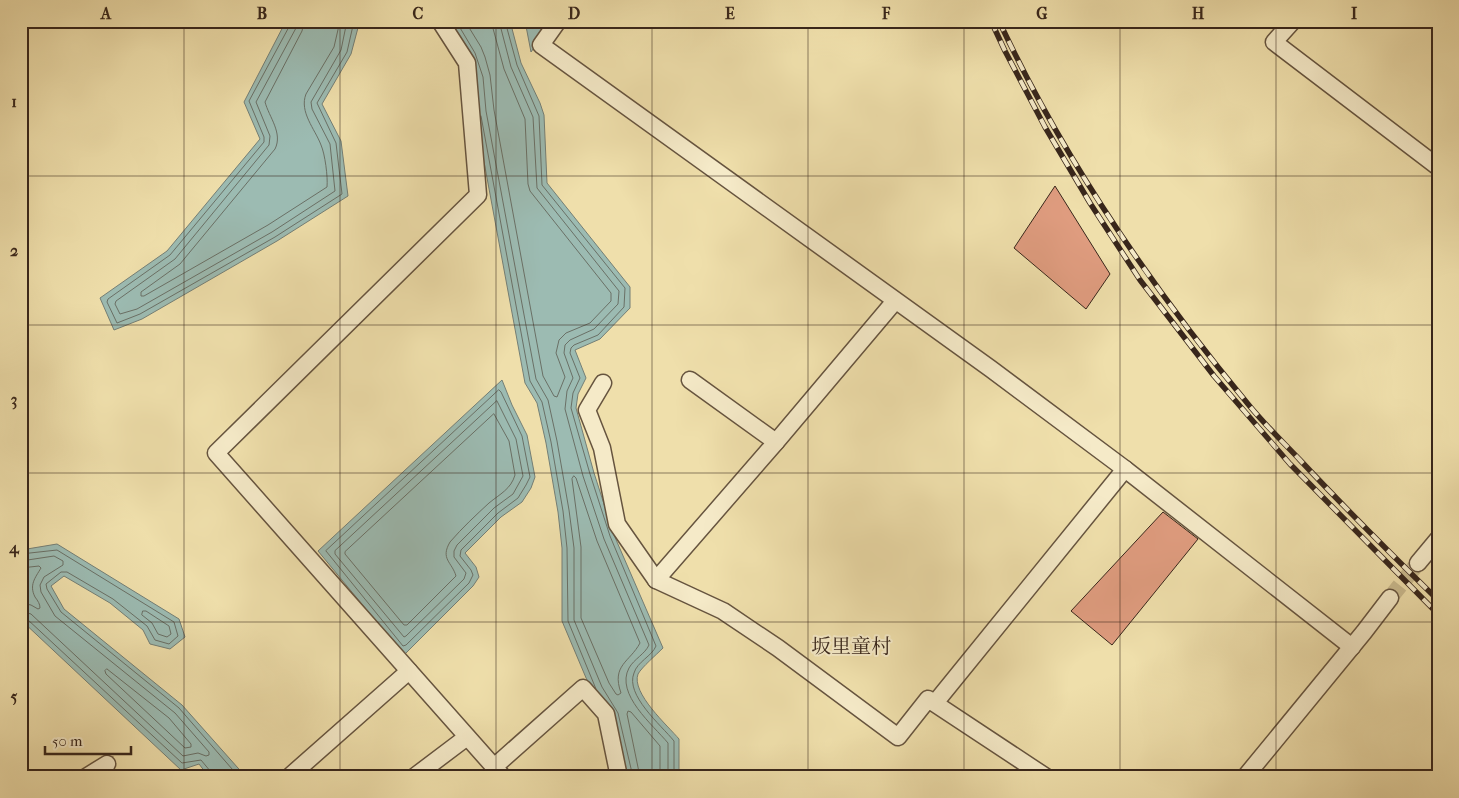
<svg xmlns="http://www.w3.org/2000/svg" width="1459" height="798" viewBox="0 0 1459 798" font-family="'IM FELL French Canon','Noto Serif SC',serif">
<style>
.water{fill:#9cbbb2;stroke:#747f76}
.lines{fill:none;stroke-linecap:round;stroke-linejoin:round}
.shore{stroke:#6a7066;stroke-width:1}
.building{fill:#df9c7f;stroke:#38261b}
.minor-tunnel{stroke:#caba8e;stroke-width:16;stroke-dasharray:16 8;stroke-linecap:butt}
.minor-casing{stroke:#66543f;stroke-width:19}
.minor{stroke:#f5eac8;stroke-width:16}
.rail-casing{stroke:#38261b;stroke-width:5.5}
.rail{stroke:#f5eac8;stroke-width:4;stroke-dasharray:11;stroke-linecap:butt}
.grid{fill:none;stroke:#38261b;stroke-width:1;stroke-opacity:0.55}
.labels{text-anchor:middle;stroke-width:4;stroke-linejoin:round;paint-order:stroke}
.quarter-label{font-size:20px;fill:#38261b;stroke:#f5eac8}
.neatline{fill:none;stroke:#38261b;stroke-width:2}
.grid-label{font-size:16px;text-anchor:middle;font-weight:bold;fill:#38261b}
</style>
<rect width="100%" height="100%" fill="#efdfab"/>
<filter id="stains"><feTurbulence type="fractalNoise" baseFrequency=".004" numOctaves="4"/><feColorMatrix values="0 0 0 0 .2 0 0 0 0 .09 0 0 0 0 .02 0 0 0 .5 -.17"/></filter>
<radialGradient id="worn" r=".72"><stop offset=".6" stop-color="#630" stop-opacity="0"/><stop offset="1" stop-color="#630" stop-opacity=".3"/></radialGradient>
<g class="water">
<polygon points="286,21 358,21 359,24 351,54 322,104 341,141 348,196 277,241 142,319 114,330 100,298 167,251 260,139 244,102"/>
<path d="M443,21H510L521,63L540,103L544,115L547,183L630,287V308L600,339L575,350L586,378L578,394L576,408L594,473L614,535L663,648C656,655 642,667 638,674C631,693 668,726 679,739V777H622L592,692L562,621V548L558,512L546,443L537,403L525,383L475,113L472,78Z"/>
<polygon points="525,21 553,21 531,52"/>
<polygon points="502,380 512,405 527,435 535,477 531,488 522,502 501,517 465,553 476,567 479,577 473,586 404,655 318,551"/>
<polygon points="57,544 179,619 185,637 170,649 150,644 143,630 110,603 64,576 51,586 64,609 182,705 246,777 209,777 199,764 181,770 21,620 21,550"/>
</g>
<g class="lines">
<g class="shore">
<polyline points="290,21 290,25 249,101 264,137 264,142 170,255 108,299 107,302 117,323 140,314 275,237 342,194 336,143 317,103 347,52 354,21"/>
<polyline points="297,21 296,28 256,102 270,136 269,145 175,259 116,301 115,304 120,314 137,309 272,232 335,191 330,144 312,109 311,102 341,50 347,21"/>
<path d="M304,21L302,31L265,102C269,117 283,133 275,149L180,264L141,292V296H144L268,225L327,187C328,177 325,154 321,145C315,129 299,112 306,94L334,47L340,21"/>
<polyline points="456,21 475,53 483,77 486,111 536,379 548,400 557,441 569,510 574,548 574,620 602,687 618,713 633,777"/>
<polyline points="465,21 481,47 485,57 490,75 494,110 543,376 554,396 557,397 565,377 556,353 559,340 566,333 590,323 611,301 611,293 530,191 528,184 525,119 504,69 491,21"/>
<path d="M499,21L511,67L533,117L537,188L619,291L618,304L594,329L570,340L565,345L564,353L573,378L567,391L565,409L583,476L604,539L649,645C645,654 634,659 629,668C615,694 653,725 668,743V777"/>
<path d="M505,21L517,65L539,116L542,185L625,288L624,307L598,335L574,345L571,348L570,353L580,378L573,393L571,408L590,474L610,536L656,646C652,656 637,662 634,673C625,695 661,725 674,741V777"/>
<polyline points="481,116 530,381 542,402 551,442 563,511 567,548 568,621 596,689"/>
<polygon points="499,390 501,392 522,436 530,477 526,485 518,498 498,513 461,550 460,556 471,570 473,575 469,583 406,645 403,646 326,551"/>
<polygon points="497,401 516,439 523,476 513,494 494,508 457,545 454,551 454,557 466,573 464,579 406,636 404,637 335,554 335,551"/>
<path d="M494,414L509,441L515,475C511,489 500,494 489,503C476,515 462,528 450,542C440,559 452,562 456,576L407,625H404L345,554V552Z"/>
<path d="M574,476L576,478L597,541L640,643C630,662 611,665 621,693L618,695L616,694L609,683L581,618V547L572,479Z"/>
<polyline points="21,554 57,550 174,622 178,636 169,644 155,640 147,626 113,599 67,572 61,572 46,584 47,589 61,612 179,708 239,777"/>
<polyline points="21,561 54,556 63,561 63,565 44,577 40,585 41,592 55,616 175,713 209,752 209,755 206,756 198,753 183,756 31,614 21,611"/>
<path d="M21,568L39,566L41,568C35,578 29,585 35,597C38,601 40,604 40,608L38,609L31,605L21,603"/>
<polygon points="143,611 146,611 169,626 171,634 167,637 158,634 152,623 142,615"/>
<polyline points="21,617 27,619 182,763 201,760 211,772 212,777"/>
<polygon points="107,669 169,718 191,744 191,747 185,748 106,674 105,671"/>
<polyline points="640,777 627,714 628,711 631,712 660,746 660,777"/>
</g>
</g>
<g class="building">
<polygon points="1055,186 1110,274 1086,309 1014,248"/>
<polygon points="1163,512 1198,539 1112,645 1071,611"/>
</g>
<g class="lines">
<polyline class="minor-tunnel" points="1390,598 1418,563"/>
<defs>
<g id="minor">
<polyline points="440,21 467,63 478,195 216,453 503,777"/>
<polyline points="558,21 541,45 991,369 1125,469 1352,647"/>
<polyline points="1293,21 1274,42 1438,167"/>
<polyline points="690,380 776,442"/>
<polyline points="603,383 587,410 602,448 617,524 656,580 723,611 778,648 898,737 928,699 1046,777"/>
<polyline points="1418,563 1438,539"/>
<polyline points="656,580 776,442 895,301"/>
<polyline points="935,703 1125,469"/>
<polyline points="494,767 583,688 606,714 619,777"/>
<polyline points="86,777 107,764"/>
<polyline points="289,777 409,671"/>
<polyline points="414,777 467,737"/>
<polyline points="1245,777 1364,632 1390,598"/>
</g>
</defs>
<use href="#minor" class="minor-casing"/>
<use href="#minor" class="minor"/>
<defs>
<g id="rail">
<polyline points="991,21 1005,51 1045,127 1090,203 1140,280 1214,376 1290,464 1438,614"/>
<path d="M999,21C1064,160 1151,287 1248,404C1264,424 1283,442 1300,460C1345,508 1391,554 1438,600"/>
</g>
</defs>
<use href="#rail" class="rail-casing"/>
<use href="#rail" class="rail"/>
</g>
<path class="grid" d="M184,21V777M340,21V777M496,21V777M652,21V777M808,21V777M964,21V777M1120,21V777M1276,21V777M21,176H1438M21,325H1438M21,473H1438M21,622H1438"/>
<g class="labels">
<g class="quarter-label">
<text x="851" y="653">坂里童村</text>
</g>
</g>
<rect width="1459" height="798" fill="none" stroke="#efdfab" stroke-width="55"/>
<path d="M45 746v8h86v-8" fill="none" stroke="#38261b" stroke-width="2.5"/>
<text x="52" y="746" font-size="15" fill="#38261b" stroke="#f5eac8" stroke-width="4" paint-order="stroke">50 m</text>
<rect x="28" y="28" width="1404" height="742" class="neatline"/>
<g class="grid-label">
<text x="106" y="19">A</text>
<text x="262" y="19">B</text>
<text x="418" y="19">C</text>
<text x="574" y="19">D</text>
<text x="730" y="19">E</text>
<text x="886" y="19">F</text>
<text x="1042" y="19">G</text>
<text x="1198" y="19">H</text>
<text x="1354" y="19">I</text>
<text x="14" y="107">1</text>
<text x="14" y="256">2</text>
<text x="14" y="405">3</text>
<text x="14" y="553">4</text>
<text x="14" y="702">5</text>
</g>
<rect width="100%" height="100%" filter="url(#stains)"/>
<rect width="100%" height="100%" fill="url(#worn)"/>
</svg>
